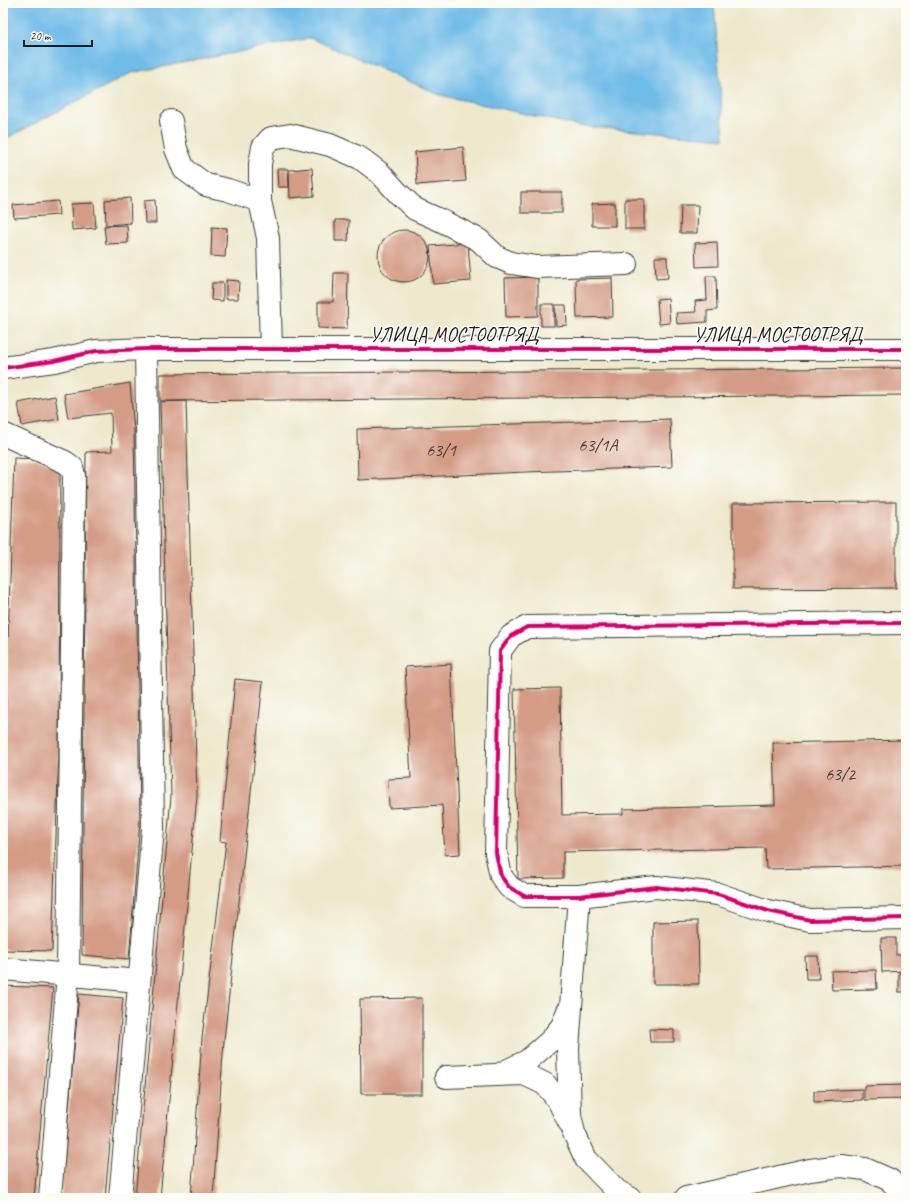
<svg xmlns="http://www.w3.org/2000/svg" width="909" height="1201" viewBox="0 0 909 1201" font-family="Caveat,sans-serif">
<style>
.water{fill:#6fbce9;stroke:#466c82}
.building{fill:#d49b85}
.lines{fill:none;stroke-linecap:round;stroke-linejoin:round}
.minor-casing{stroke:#3c3b37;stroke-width:24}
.minor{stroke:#fff;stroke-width:22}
.cycleway-casing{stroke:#fdfcf7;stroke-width:6}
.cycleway{stroke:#d6006c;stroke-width:4}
.labels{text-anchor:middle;stroke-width:3;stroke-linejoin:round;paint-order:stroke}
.number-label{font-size:18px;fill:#4a3c36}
.street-label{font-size:20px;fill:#1c1c1c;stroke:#fdfcf7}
</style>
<rect width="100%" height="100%" fill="#fdfcf7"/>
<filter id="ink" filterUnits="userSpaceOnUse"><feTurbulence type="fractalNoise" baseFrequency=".025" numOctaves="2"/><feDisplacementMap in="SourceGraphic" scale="8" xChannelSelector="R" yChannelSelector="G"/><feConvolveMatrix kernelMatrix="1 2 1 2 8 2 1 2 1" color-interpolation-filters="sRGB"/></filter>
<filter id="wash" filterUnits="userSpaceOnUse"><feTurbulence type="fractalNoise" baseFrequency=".012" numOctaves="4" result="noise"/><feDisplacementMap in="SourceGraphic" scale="16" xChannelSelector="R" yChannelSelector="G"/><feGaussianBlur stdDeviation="0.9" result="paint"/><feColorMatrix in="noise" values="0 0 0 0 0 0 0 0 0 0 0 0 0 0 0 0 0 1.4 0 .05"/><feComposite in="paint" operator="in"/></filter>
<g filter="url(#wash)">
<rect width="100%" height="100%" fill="#eee9cd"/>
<polygon class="water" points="3,3 714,3 724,139 579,126 440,95 310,38 131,73 3,140"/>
<g id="blocks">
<g class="building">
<polygon points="463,147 466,181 417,185 415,152"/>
<polygon points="312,168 314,196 290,198 289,170"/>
<polygon points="277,169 288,169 289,187 278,187"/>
<rect x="521" y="192" width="41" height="21"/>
<polygon points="130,198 131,223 106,225 105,200"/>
<rect x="625" y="199" width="19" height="30"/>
<polygon points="155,200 156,223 145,223 144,201"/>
<polygon points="58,201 59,215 14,218 13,205"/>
<polygon points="94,203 96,228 72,230 71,204"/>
<polygon points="615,203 615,226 592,226 592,204"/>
<polygon points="681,205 698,205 697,233 680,233"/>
<polygon points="335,220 349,220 348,241 335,241"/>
<polygon points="127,225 128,243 106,244 104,226"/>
<polygon points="212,227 227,228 225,257 211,256"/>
<circle cx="404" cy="256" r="26"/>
<polygon points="717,242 718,266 696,267 695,243"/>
<polygon points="468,243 471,281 433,284 430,246"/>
<polygon points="655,257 667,257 668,278 656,279"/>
<polygon points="334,273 348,273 347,329 318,328 318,302 333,302"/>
<polygon points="706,276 716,276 717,310 707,311 707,322 677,324 676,313 696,312 695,301 707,300"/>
<polygon points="538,277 538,316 506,317 505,278"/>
<polygon points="612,278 613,317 577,318 576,279"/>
<polygon points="226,280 239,281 238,299 226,299"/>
<polygon points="212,283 223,283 223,301 211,300"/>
<polygon points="668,298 670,323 659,324 657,299"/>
<rect x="541" y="304" width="13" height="22"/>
<polygon points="555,305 566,305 567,325 556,326"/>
<polygon points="906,368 906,395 160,401 160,374"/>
<polygon points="130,383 134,431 140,821 129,959 82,955 86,452 112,451 111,413 68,418 64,394"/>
<polygon points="55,396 59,419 22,426 18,403"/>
<polygon points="186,401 197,796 160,1198 135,1198 171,797 160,402"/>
<polygon points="670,419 672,467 525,472 358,480 357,429"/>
<polygon points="14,458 35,459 60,467 59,750 52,951 3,950 3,794"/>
<polygon points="896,502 896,588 733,589 733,503"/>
<polygon points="451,664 460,854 445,855 442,805 389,808 388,779 411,778 405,667"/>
<polygon points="235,679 263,682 224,1040 213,1198 191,1198 202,1038 226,842 220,841"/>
<polygon points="560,688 562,815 623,814 623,809 775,805 773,743 906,740 906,866 766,869 765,848 563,852 563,878 518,879 514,689"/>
<polygon points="698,921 699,984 653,984 653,922"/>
<polygon points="881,938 896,938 896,955 906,955 906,971 882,972"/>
<polygon points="805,956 818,956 819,979 806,979"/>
<polygon points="876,970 877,989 832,990 831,971"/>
<rect x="899" y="973" width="7" height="19"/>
<polygon points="3,986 53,988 34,1198 3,1198"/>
<polygon points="79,994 123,998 105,1198 61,1198"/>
<polygon points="422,998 422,1094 361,1094 360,999"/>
<polygon points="649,1029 674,1030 674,1042 650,1042"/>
<polygon points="906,1085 906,1099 864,1100 864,1086"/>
<polygon points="862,1089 862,1100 814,1102 814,1091"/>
</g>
</g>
</g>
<g filter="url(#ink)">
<use href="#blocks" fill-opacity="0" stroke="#3c3b37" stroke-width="1"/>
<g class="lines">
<defs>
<g id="minor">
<polyline points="171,121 176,149 184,169 206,185 228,190 260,201 268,238 271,349"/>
<polyline points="260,201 260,164 263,147 271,138 290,135 330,145 360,158 380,173 398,193 415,209 442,221 479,240 497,257 511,263 537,267 626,264"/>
<polyline points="3,368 54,361 96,351 146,349 906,349"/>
<polyline points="3,434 65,462 72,467 74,476 68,974 50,1198"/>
<polyline points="906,623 527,627 511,636 500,651 496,853 501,876 509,887 524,896 579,896 656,887 718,894 768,911 810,920 906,918"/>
<polyline points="579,896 568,1049 570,1115 574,1133 586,1159 617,1191 630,1198"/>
<polyline points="3,969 139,981"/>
<polyline points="502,1073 527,1061 550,1041 562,1026 568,1011"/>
<polyline points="446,1077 524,1074 545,1084 558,1100 569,1122"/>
<polyline points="120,1198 153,829 146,349"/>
<polyline points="686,1198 810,1170 841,1166 865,1169 890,1180 906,1198"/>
</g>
</defs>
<use href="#minor" class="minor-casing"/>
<use href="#minor" class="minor"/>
<defs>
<g id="cycleway">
<polyline points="3,368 54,361 96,351 146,349 906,349"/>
<polyline points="906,623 527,627 511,636 500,651 496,853 501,876 509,887 524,896 579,896 656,887 718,894 768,911 810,920 906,918"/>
</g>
</defs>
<use href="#cycleway" class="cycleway-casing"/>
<use href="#cycleway" class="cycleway"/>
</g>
</g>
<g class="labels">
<g class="number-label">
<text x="598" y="451">63/1А</text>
<text x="441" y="456">63/1</text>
<text x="840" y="780">63/2</text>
</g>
<g class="street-label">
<text x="454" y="341">УЛИЦА МОСТООТРЯД</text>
<text x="778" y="341">УЛИЦА МОСТООТРЯД</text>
</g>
</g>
<rect width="909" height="1201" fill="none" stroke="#fdfcf7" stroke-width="16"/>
<path d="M24 40v6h68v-6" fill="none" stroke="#1c1c1c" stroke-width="2"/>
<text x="30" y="40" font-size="12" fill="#1c1c1c" stroke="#fdfcf7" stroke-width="3" paint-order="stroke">20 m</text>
</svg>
